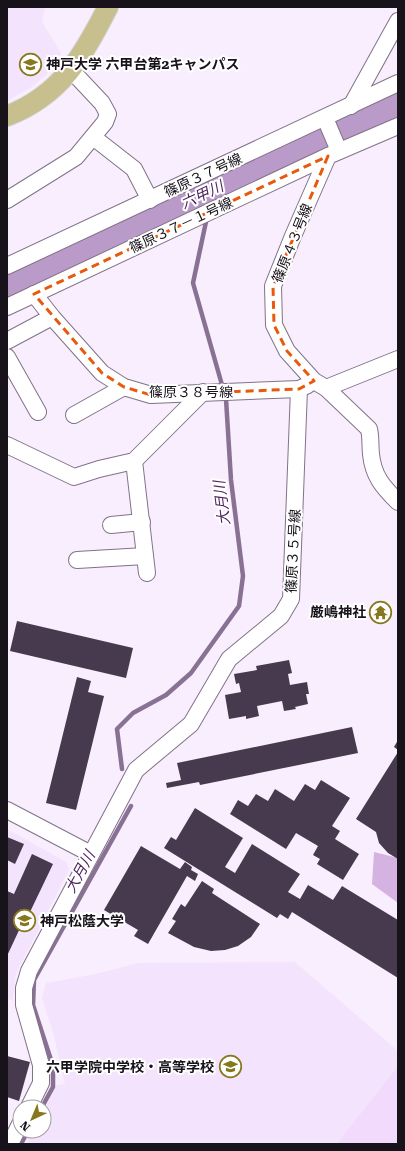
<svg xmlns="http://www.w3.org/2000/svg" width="405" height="1151" viewBox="0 0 405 1151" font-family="'Roboto Serif','Noto Sans JP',serif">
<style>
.built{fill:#f4e3fc}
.green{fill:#f2dafc}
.forest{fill:#d4b3e2}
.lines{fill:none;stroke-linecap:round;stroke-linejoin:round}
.stream{stroke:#897194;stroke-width:4.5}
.river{stroke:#ba9ac8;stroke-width:26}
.building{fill:#483a4e}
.minor-casing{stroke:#827288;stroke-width:18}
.major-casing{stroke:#d5d4d6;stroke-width:22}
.minor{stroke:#fff;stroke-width:16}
.major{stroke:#c7bf8d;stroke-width:20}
.marked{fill:none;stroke:#e8590c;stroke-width:3;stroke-dasharray:8 5;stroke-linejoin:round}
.labels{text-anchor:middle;stroke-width:4;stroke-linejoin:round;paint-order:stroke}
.poi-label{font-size:14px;font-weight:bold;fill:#18121b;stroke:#fff;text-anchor:start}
.street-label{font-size:14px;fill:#18121b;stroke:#fff}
.water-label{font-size:15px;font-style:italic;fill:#4f275f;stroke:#fff}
</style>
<rect width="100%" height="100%" fill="#f8eefd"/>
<g class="built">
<polygon points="7,7 45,7 42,22 61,53 46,75 30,88 7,101"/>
<polygon points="7,829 66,862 69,870 16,973 13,1001 7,998"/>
<polygon points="295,962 398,1051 398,1144 26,1144 33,1131 44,1131 44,1110 57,1085 65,1084 54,1036 42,998 46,983 96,974 138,963"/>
</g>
<polygon class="green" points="398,1066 398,1144 337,1144"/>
<polygon class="forest" points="374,852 398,858 398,903 372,884"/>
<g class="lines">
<g class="stream">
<polyline points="209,208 213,189"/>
<polyline points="122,769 117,729 133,713 166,695 191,673 239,606 243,576 231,480 226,399 193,283 207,217"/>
<polyline points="42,1107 53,1087 53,1066 33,1005 34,980 131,806"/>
<polyline points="21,1144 28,1131"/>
</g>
<polyline class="river" points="7,287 213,189 398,103"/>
</g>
<g class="building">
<polygon points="17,621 133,648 126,678 10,651"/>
<polygon points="289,660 292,673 288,674 290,685 307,682 309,694 306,694 308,704 295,707 296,709 284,711 282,701 257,706 259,716 246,719 246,716 229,719 225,695 241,692 239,683 236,684 234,674 257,670 256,666"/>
<polygon points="77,677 91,681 88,692 104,696 76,810 46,803"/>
<polygon points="352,727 358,753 200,785 199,782 167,788 166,783 181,780 177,763"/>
<polygon points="398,740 398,750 394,747"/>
<polygon points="398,752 398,859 388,853 379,843 376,832 356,819"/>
<polygon points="321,780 350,798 332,826 340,831 335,839 359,854 343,880 317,864 320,859 313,855 318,846 296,833 286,849 230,814 238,800 248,806 256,794 268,801 275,789 294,801 305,784 315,790"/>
<polygon points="195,808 243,838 225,867 235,873 252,844 300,874 288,892 300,899 308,885 333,900 342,886 398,920 398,978 292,912 288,919 280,914 277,918 164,848 171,837 176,840"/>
<polygon points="7,837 24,844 15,864 7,860"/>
<polygon points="141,846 180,869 185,862 192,867 191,870 198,874 195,881 187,876 148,944 134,936 138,930 104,910"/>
<polygon points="32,854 53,864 30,912 28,911 7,956 7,891 14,894"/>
<polygon points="202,881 214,889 212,893 260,924 251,937 238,946 225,950 211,951 194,947 168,933 176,921 172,919 181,904 185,907"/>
<polygon points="7,1056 30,1062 19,1101 7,1097"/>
</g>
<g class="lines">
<defs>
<g id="minor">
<polyline points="351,106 398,21"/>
<polyline points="325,118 339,151"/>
<path d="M398,126L328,156L293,236L273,286L274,325L287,351L314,381L326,388L369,429C371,437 370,445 371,454C373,476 383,487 398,502"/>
<polyline points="93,137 134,169 150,200"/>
<polyline points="7,200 76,157 105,122 108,114 102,103 71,70"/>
<polyline points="7,266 398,83"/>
<polyline points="34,294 52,317 102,373 124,387 151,395 299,389 308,385"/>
<polyline points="7,307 328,156"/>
<polyline points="7,341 52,317"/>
<polyline points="7,357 38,412"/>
<polyline points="326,388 398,359"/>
<polyline points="74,415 124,387"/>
<polyline points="7,445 74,477 99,469 134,461 203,392"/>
<polyline points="134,461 147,573"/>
<polyline points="111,525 142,522"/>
<polyline points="77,560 145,556"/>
<polyline points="7,810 91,854"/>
<polyline points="29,1107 41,1083 41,1065 24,1005 24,988 29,971 136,770 191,724 229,659 281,616 291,599 299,389"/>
<polyline points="10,1144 20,1124"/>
</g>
<path id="major" d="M7,116C61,95 83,56 108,7"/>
</defs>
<use href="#minor" class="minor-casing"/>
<use href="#major" class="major-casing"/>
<use href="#minor" class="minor"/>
<use href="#major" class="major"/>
</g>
<path class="marked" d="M328,156L273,286L274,325L287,351L314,381L299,389L151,395L124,387L102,373L34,294Z"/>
<defs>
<symbol id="university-ring" viewBox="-11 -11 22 22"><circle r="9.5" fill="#fff" stroke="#86781c" stroke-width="1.5"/><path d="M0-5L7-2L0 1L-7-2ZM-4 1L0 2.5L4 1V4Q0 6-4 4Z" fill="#86781c"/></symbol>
<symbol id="temple-ring" viewBox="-11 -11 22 22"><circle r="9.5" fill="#fff" stroke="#86781c" stroke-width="1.5"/><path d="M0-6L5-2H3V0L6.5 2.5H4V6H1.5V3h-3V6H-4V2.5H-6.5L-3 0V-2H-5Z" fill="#86781c"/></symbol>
<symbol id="school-ring" viewBox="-11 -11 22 22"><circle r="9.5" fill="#fff" stroke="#86781c" stroke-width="1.5"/><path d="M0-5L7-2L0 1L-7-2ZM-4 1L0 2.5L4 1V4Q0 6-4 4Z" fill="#86781c"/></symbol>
</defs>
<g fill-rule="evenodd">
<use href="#university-ring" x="18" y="52" width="25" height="25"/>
<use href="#temple-ring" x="368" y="600" width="25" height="25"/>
<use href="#university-ring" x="12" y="908" width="25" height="25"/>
<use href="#school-ring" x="218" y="1054" width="25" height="25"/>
</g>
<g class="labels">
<g class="poi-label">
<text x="46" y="69">神戸大学 六甲台第2キャンパス</text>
<text x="366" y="617" text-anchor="end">厳嶋神社</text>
<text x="40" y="926">神戸松蔭大学</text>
<text x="214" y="1072" text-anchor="end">六甲学院中学校・高等学校</text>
</g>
<g class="street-label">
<text transform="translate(203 175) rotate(-25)" y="5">篠原３７号線</text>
<text transform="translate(181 225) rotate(-25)" y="5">篠原３７－１号線</text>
<text transform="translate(292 243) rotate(-68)" y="5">篠原４３号線</text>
<text x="191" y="397">篠原３８号線</text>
<text transform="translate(293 551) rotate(-87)" y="5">篠原３５号線</text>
</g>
<g class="water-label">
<text transform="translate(202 195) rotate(-25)" y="5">六甲川</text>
<text transform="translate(222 503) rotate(-97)" y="5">大月川</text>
<text transform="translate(80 872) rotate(-61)" y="5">大月川</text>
</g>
</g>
<rect width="405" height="1151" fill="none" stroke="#18121b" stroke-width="16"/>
<g transform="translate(32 1119) rotate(224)"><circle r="19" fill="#ffffff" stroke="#a3a0a4"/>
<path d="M0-3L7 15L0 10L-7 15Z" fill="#86781c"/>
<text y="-6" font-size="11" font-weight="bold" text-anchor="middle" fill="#18121b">N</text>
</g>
</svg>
